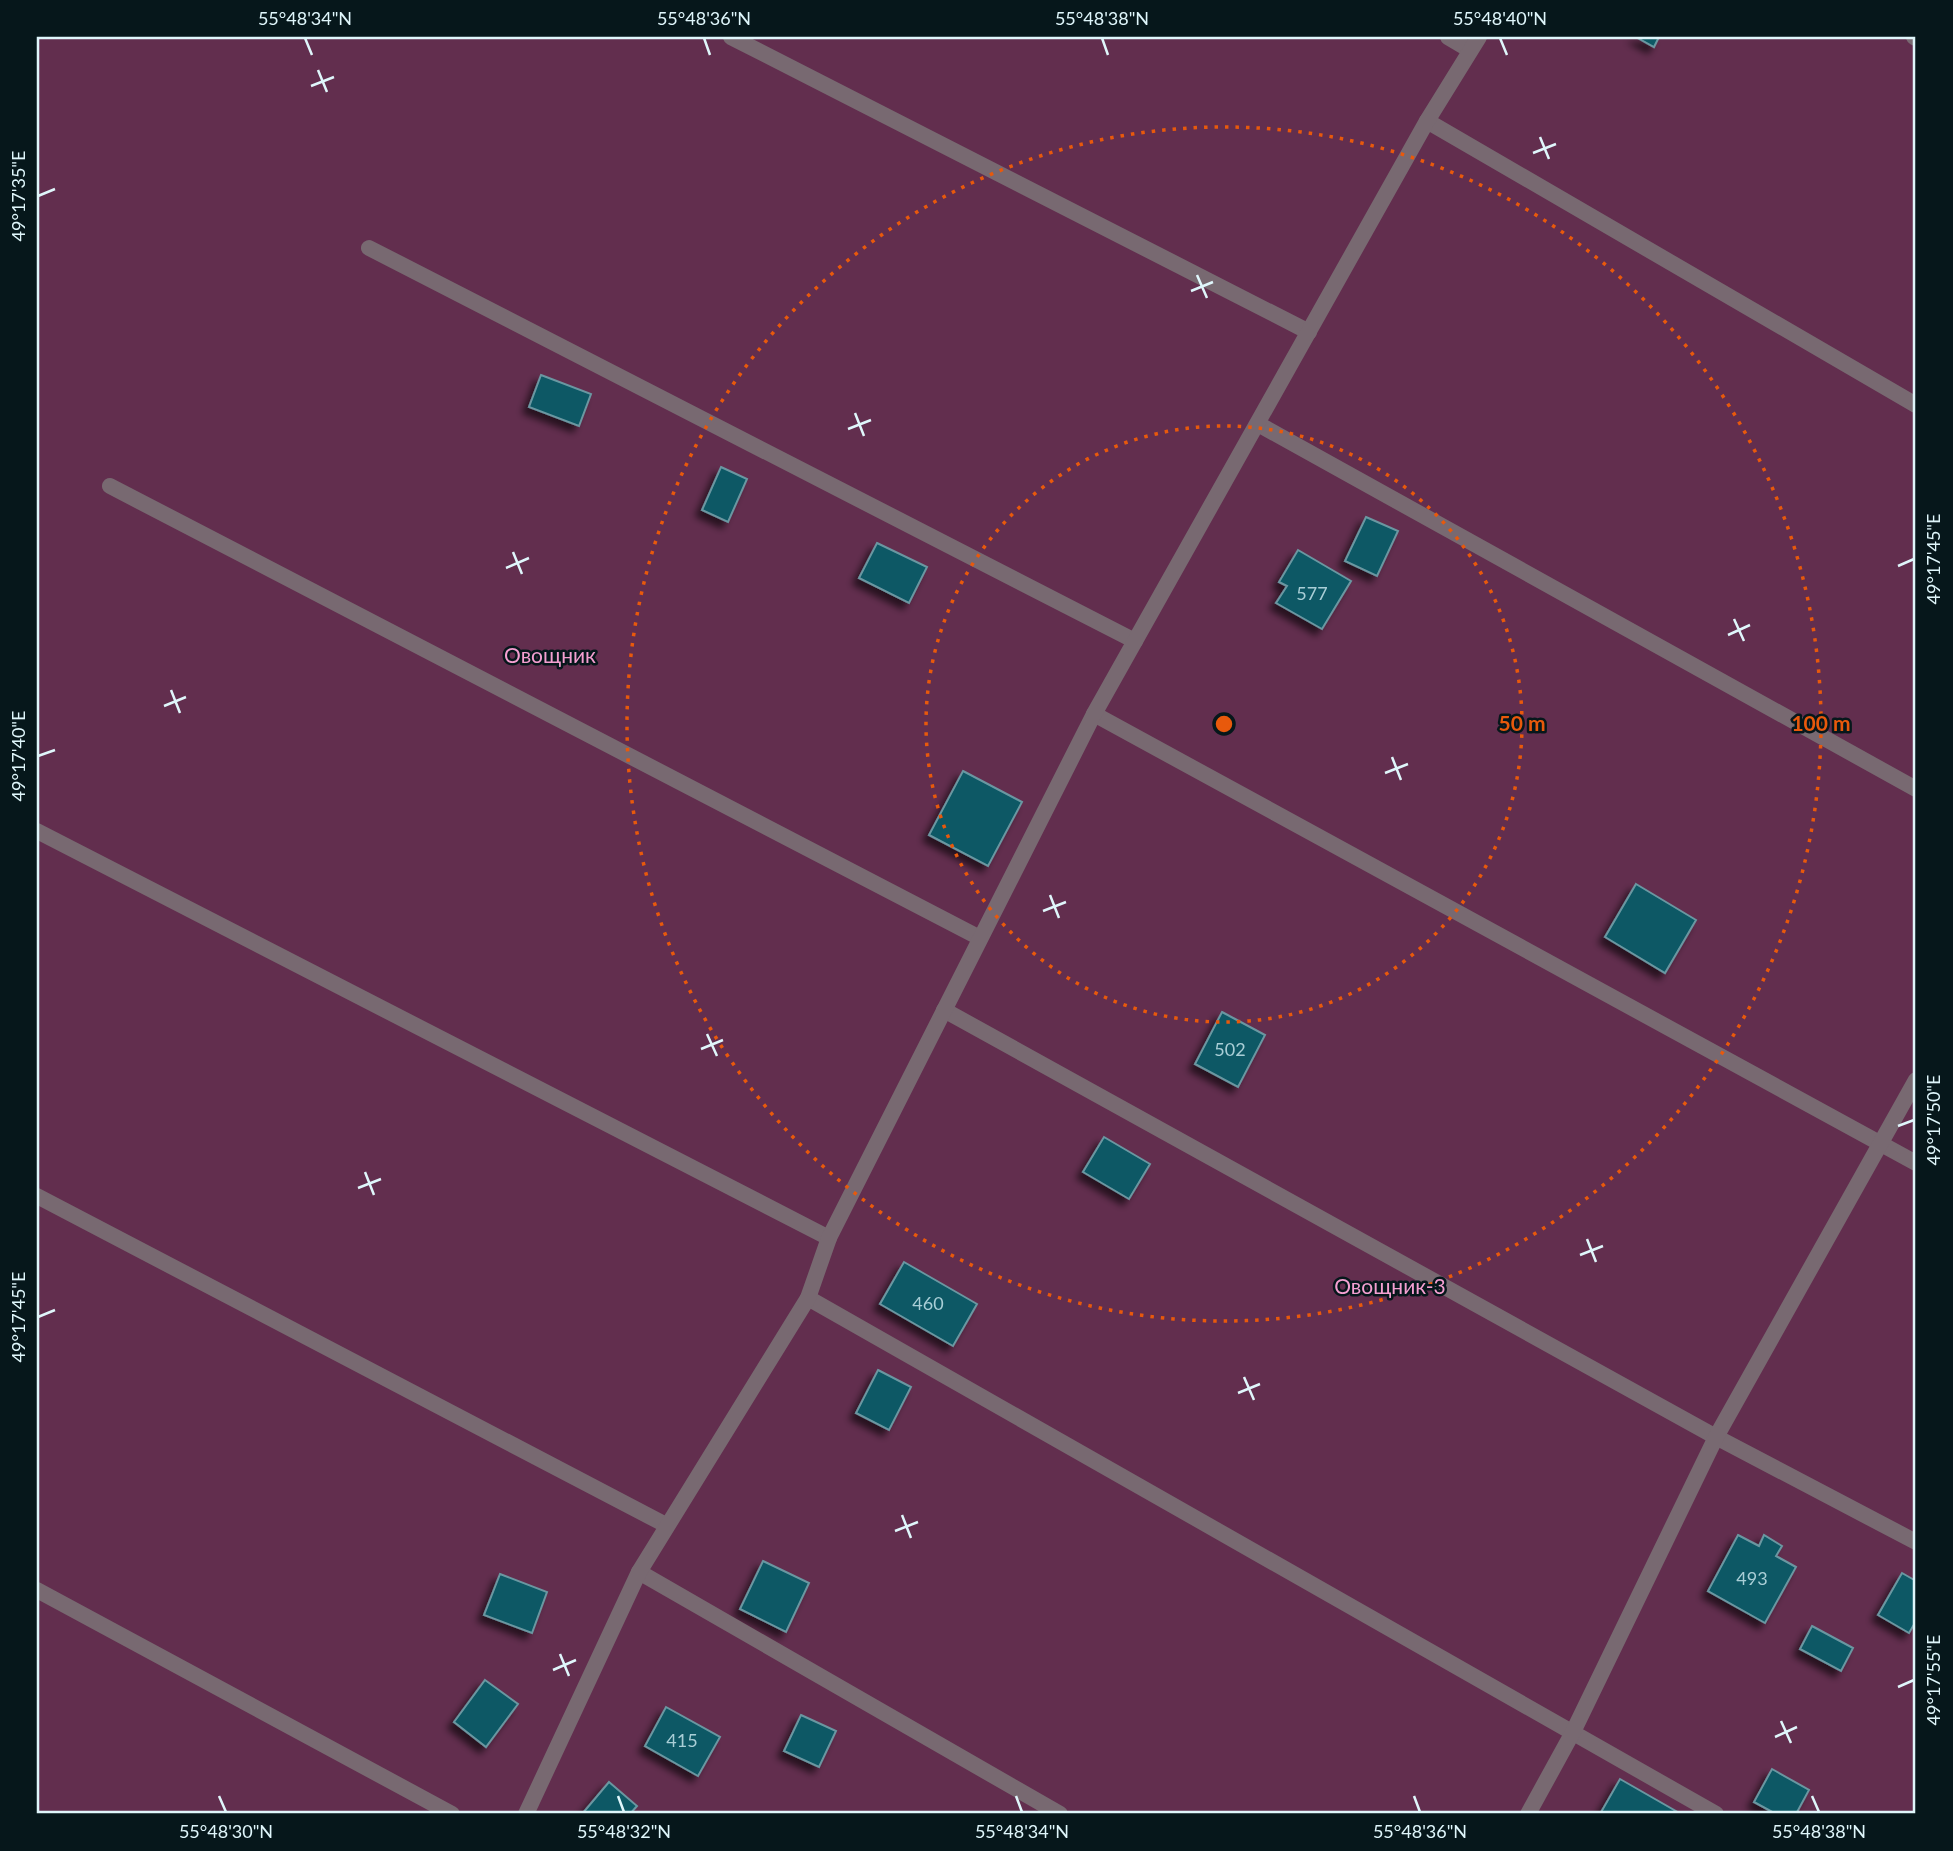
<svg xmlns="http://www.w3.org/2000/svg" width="1953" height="1851" viewBox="0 0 1953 1851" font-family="Lato,sans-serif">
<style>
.green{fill:#622e4e}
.building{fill:#085865;stroke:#6b97a1;stroke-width:2;filter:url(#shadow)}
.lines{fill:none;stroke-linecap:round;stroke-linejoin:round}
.lane{stroke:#786971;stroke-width:16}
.ticks{fill:none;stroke:#dff6fb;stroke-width:2.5}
.ring{fill:none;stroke:#e8590c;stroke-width:3.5;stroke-dasharray:3.5 7}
.labels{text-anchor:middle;stroke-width:5;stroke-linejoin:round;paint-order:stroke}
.number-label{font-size:18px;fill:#a9ced6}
.park-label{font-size:21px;fill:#f49fd1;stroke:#06171b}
.centre{fill:#e8590c;stroke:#06171b;stroke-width:3.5}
.ring-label{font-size:21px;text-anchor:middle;font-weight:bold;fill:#e8590c;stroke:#06171b;stroke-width:5;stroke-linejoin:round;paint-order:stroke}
.neatline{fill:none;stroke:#dff6fb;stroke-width:2.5}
.ticks-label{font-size:18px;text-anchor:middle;fill:#dff6fb}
</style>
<defs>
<filter id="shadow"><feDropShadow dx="-6" dy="6" stdDeviation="3.5" flood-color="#0009"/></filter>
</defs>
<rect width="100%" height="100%" fill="#02323b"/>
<rect class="green" x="37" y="37" width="1879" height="1777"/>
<g class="building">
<polygon points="1636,37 1659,37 1654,47"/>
<polygon points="541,375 591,394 579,426 529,407"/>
<polygon points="721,467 747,479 728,522 702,510"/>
<polygon points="1366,517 1398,531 1377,576 1345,561"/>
<polygon points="877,543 927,567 909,603 859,578"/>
<polygon points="1298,550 1351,581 1322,629 1276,603 1287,586 1279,582"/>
<polygon points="963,771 1022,802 988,866 929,835"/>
<polygon points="1636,884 1696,920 1665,973 1605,937"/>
<polygon points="1222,1012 1265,1035 1238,1087 1195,1064"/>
<polygon points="1104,1137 1150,1164 1129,1199 1083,1172"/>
<polygon points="904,1262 977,1304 953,1346 880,1304"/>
<polygon points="878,1370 911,1387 889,1430 856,1413"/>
<polygon points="1738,1535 1759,1546 1764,1535 1782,1546 1776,1556 1796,1567 1765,1623 1708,1591"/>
<polygon points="763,1561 809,1583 786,1632 740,1609"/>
<polygon points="1902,1573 1916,1581 1916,1621 1909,1633 1878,1615"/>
<polygon points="500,1574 547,1592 532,1633 484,1615"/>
<polygon points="1812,1626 1853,1648 1841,1671 1800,1649"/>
<polygon points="485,1680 518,1704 486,1747 454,1722"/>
<polygon points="666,1707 720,1737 698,1776 645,1746"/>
<polygon points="801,1715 836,1731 819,1767 784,1751"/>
<polygon points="1772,1769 1809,1790 1796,1814 1776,1814 1754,1802"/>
<polygon points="1620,1779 1681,1814 1600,1814"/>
<polygon points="609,1782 637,1806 630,1814 582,1814"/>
</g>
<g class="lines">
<g class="lane">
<polyline points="731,37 1309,332"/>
<polyline points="1448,37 1470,50"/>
<polyline points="1914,37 1916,38"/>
<polyline points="1427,121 1916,405"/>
<polyline points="369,248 1135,641"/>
<polyline points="1258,424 1916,789"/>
<polyline points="110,486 980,938"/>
<polyline points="1094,714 1916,1163"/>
<polyline points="37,831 829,1238"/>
<polyline points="944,1010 1716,1437 1916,1542"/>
<polyline points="37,1196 666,1525"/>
<polyline points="808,1298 1716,1814"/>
<polyline points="639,1572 1060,1814"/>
<polyline points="37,1590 452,1814"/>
<polyline points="526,1814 639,1572 808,1298 829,1238 1094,714 1427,121 1479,37"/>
<polyline points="1528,1814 1573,1732 1716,1437 1916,1080"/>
</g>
</g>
<path class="ticks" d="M305,38L312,55M704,38L710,55M1102,38L1108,55M1500,38L1507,55M318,70L327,92M311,86L334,77M1540,137L1549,159M1533,153L1556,144M38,196L55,189M1197,275L1207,298M1191,291L1213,282M855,413L864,436M848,429L871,420M513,552L522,574M1898,566L1914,559M506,568L529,558M1734,619L1744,641M1728,635L1750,625M171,690L180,713M164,706L186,697M38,756L55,750M1392,757L1401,780M1385,773L1408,764M1050,895L1059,918M1043,911L1066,902M707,1034L717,1056M701,1049L723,1040M1898,1126L1914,1120M365,1172L374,1195M358,1188L381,1179M1587,1239L1596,1262M1580,1255L1603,1246M38,1317L55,1310M1244,1377L1254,1400M1238,1393L1260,1384M902,1515L911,1538M895,1531L918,1522M560,1654L569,1676M553,1670L576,1660M1898,1687L1914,1680M1781,1721L1791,1743M1775,1737L1797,1727M219,1796L226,1812M618,1796L624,1812M1016,1796L1022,1812M1414,1796L1420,1812M1812,1796L1819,1812"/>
<g class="ring">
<circle cx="1224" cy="724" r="298"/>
<circle cx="1224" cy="724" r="597"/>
</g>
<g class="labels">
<g class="number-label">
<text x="1312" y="600">577</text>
<text x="1230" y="1056">502</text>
<text x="928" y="1310">460</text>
<text x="1752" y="1585">493</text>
<text x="682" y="1747">415</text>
</g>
<g class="park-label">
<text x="550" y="663">Овощник</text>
<text x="1390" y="1294">Овощник-3</text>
</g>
</g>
<circle cx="1224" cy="724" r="10" class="centre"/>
<g class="ring-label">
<text x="1522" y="731">50 m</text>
<text x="1821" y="731">100 m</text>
</g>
<rect width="1953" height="1851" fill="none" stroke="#06171b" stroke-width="77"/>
<rect x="38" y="38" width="1876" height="1774" class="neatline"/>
<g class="ticks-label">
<text x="305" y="25">55°48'34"N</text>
<text x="704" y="25">55°48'36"N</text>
<text x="1102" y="25">55°48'38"N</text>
<text x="1500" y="25">55°48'40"N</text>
<text transform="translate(19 196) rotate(-90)" y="6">49°17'35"E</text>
<text transform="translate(1934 559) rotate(-90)" y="6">49°17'45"E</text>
<text transform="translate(19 756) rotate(-90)" y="6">49°17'40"E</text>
<text transform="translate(1934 1120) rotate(-90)" y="6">49°17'50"E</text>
<text transform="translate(19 1317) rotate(-90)" y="6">49°17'45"E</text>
<text transform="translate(1934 1680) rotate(-90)" y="6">49°17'55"E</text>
<text x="226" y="1838">55°48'30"N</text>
<text x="624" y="1838">55°48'32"N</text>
<text x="1022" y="1838">55°48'34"N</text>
<text x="1420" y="1838">55°48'36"N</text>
<text x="1819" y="1838">55°48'38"N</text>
</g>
</svg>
